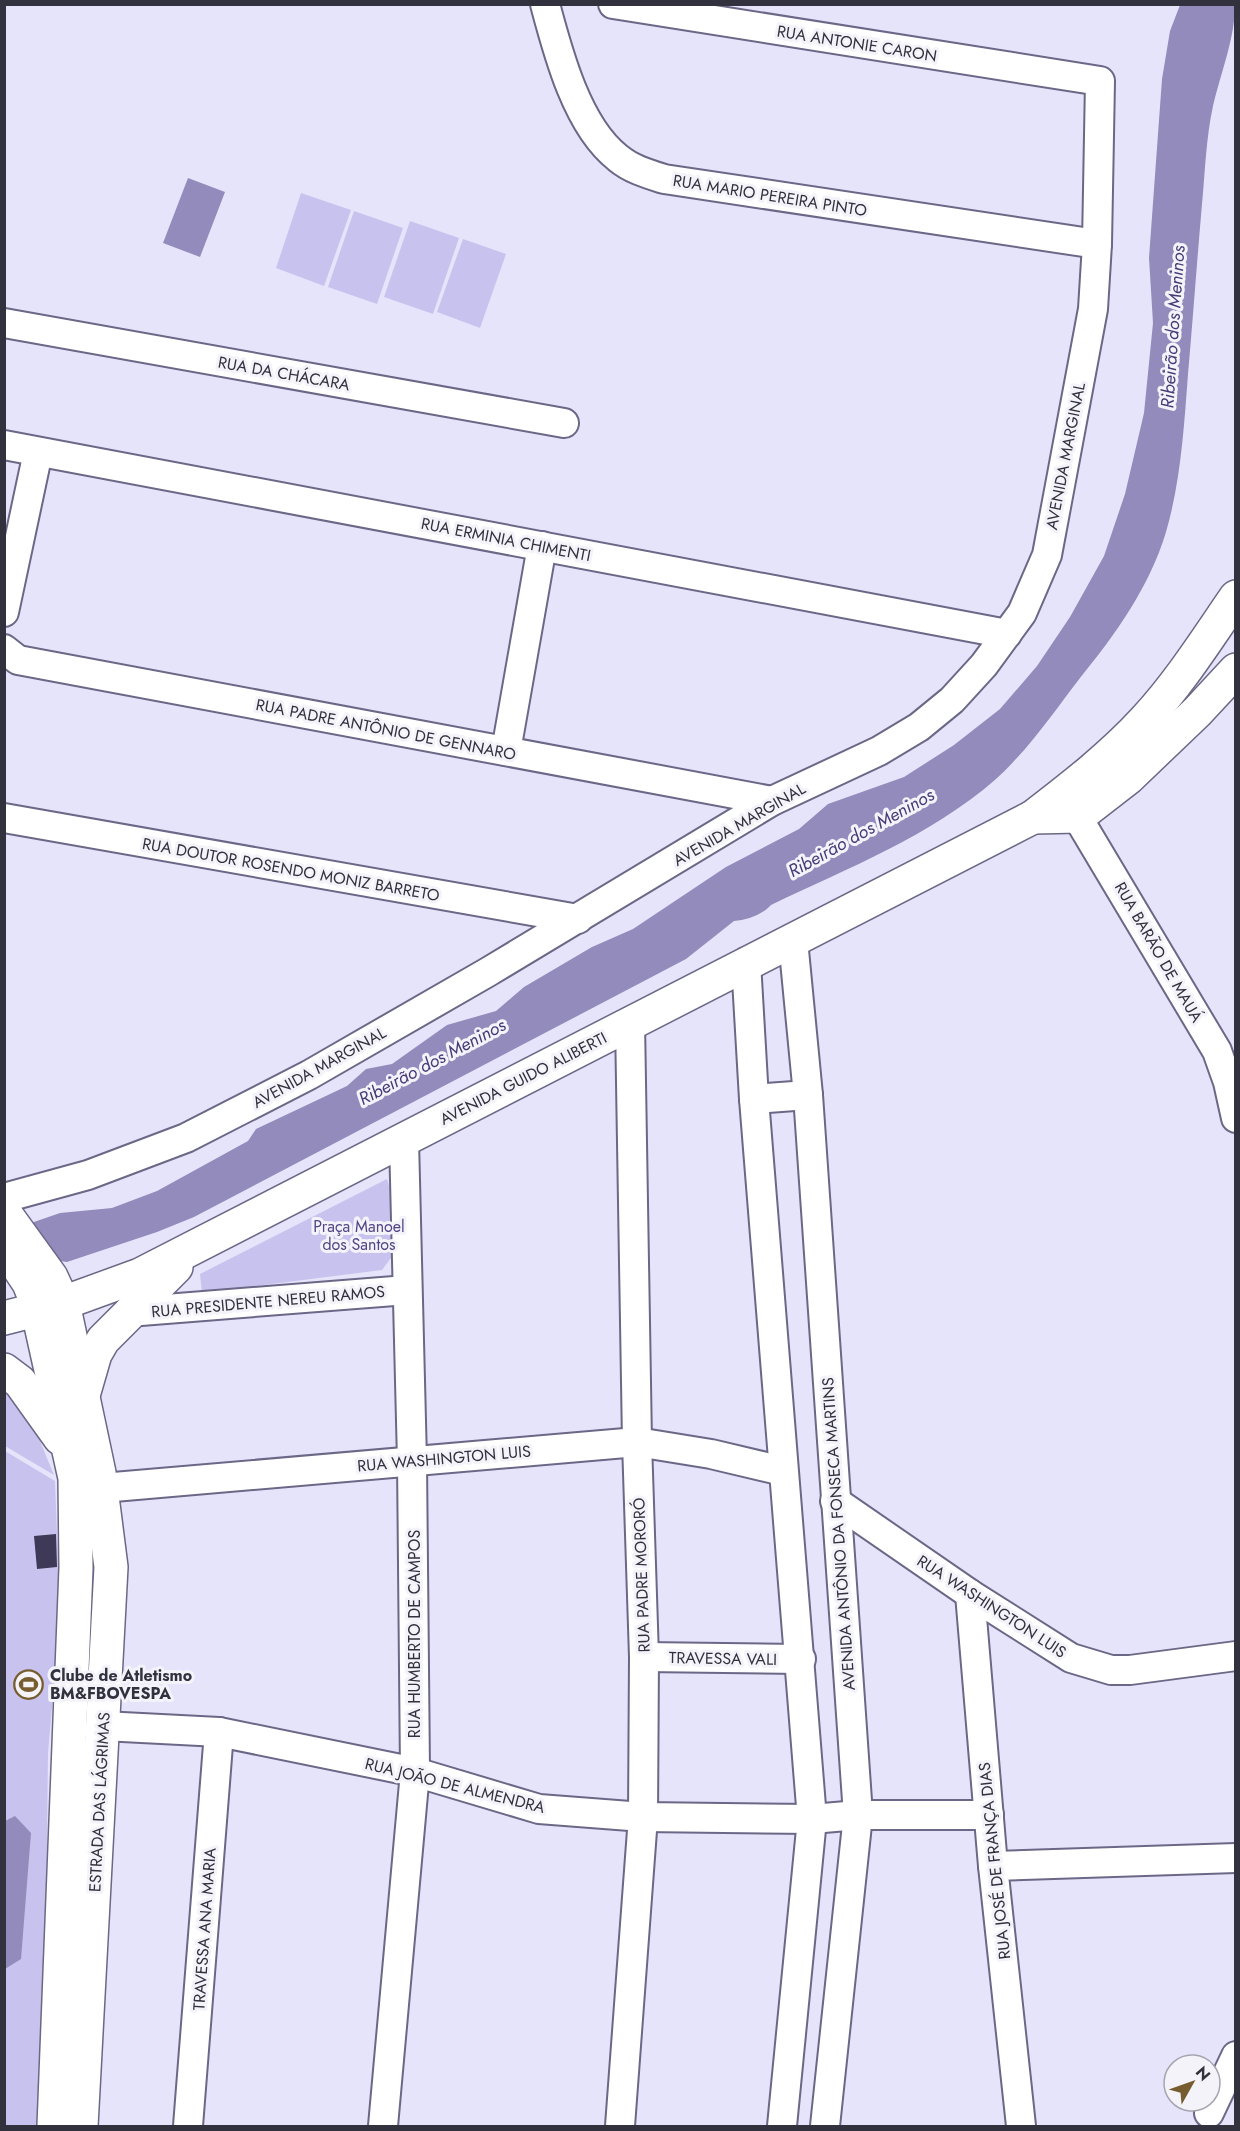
<svg xmlns="http://www.w3.org/2000/svg" width="1240" height="2131" viewBox="0 0 1240 2131" font-family="Jost,sans-serif">
<style>
.green{fill:#c8c3ee}
.water{fill:#928bbb}
.building{fill:#3d3956}
.lines{fill:none;stroke-linecap:round;stroke-linejoin:round}
.minor-casing{stroke:#6b6787;stroke-width:32}
.major-casing{stroke:#6b6787;stroke-width:36}
.minor{stroke:#fff;stroke-width:28}
.major{stroke:#fff;stroke-width:33}
.labels{text-anchor:middle;stroke-width:6;stroke-linejoin:round;paint-order:stroke}
.street-label{font-size:16px;fill:#32313e;stroke:#f4f3fa}
.park-label{font-size:16px;fill:#524685;stroke:#f4f3fa}
.poi-label{font-size:16px;font-weight:bold;fill:#32313e;stroke:#f4f3fa;text-anchor:start}
.water-label{font-size:18px;font-style:italic;fill:#463a77;stroke:#f4f3fa}
</style>
<rect width="100%" height="100%" fill="#e6e4fa"/>
<g class="green">
<polygon points="301,193 351,210 324,286 276,268"/>
<polygon points="354,211 403,228 377,304 328,287"/>
<polygon points="410,221 459,238 433,314 384,297"/>
<polygon points="463,239 506,254 480,328 437,312"/>
<polygon points="387,1179 398,1215 396,1251 382,1270 202,1293 200,1274"/>
<polygon points="5,1385 35,1429 54,1475 5,1446"/>
<polygon points="5,1451 55,1481 60,1615 48,1753 44,2126 5,2126"/>
</g>
<g class="water">
<path d="M1180,5H1235C1235,38 1221,72 1213,106C1206,138 1205,172 1202,204C1197,261 1193,317 1188,374C1184,427 1181,480 1166,532C1150,586 1115,635 1080,678C1054,712 1028,750 996,779C931,836 848,868 771,905C762,915 747,920 734,921L686,959L194,1217L157,1232L67,1262L53,1260L5,1232L60,1213L112,1208L157,1191L248,1141L256,1129L347,1086L366,1069L392,1064L447,1025L496,1011L524,987L592,947L633,929L726,867L799,829L828,804L904,777L954,745L1000,709L1037,666L1070,617L1104,556L1125,494L1144,413L1153,323L1149,258L1162,79L1170,31Z"/>
<polygon points="188,178 225,192 200,257 163,243"/>
<polygon points="15,1816 31,1833 21,1959 5,1969 5,1821"/>
</g>
<polygon class="building" points="56,1534 57,1567 37,1569 34,1536"/>
<g class="lines">
<defs>
<g id="minor">
<path d="M545,4C558,53 577,126 618,158C631,169 648,174 664,179L1097,244"/>
<polyline points="4,323 564,423"/>
<polyline points="4,445 1007,634"/>
<polyline points="4,612 38,452"/>
<polyline points="4,649 18,660 772,801"/>
<polyline points="506,751 542,546"/>
<polyline points="1066,798 1217,1051 1228,1082 1236,1118"/>
<polyline points="4,818 578,919"/>
<polyline points="793,940 808,1095 858,1815 825,2126"/>
<polyline points="746,962 754,1099 812,1819 782,2126"/>
<polyline points="754,1099 808,1095"/>
<polyline points="4,1198 88,1175 186,1138 309,1075 488,972 772,801 879,751 919,727 952,700 984,665 1022,613 1047,555 1093,309 1097,244 1100,81 613,4"/>
<polyline points="128,1312 407,1290"/>
<polyline points="102,1488 637,1442 711,1454 783,1471"/>
<polyline points="835,1501 970,1594 1071,1658 1111,1670 1130,1670 1236,1656"/>
<polyline points="970,1594 993,1866 1021,2126"/>
<polyline points="644,1657 801,1659"/>
<polyline points="103,1726 219,1732 415,1772 539,1809 643,1817 812,1819 858,1815 989,1815"/>
<polyline points="993,1866 1236,1858"/>
<polyline points="1209,2113 1236,2056"/>
<polyline points="188,2126 219,1732"/>
<polyline points="383,2126 415,1772 412,1461 404,1140"/>
<polyline points="620,2126 643,1817 644,1657 637,1442 630,1022"/>
</g>
<g id="major">
<polyline points="1033,817 1079,816 1128,778 1197,712 1236,670"/>
<polyline points="4,1212 51,1277 63,1303 99,1473 111,1567 81,2126"/>
<polyline points="5,1247 29,1283 35,1298 75,1478 76,1568 54,2126"/>
<path d="M4,1318L63,1303L140,1275L1033,817C1072,787 1112,756 1145,720C1180,682 1207,639 1236,597"/>
<polyline points="4,1370 20,1382 60,1438"/>
<polyline points="84,1392 95,1354 103,1340 176,1267"/>
</g>
</defs>
<use href="#minor" class="minor-casing"/>
<use href="#major" class="major-casing"/>
<use href="#minor" class="minor"/>
<use href="#major" class="major"/>
</g>
<defs>
<symbol id="stadium-ring" viewBox="-11 -11 22 22"><circle r="9.5" fill="#f4f3fa" stroke="#765c2e" stroke-width="1.5"/><path d="M0-5a6.5 5 0 1 0 0 10a6.5 5 0 1 0 0-10ZM-3.5-1.8h7v3.6h-7Z" fill="#765c2e"/></symbol>
</defs>
<g fill-rule="evenodd">
<use href="#stadium-ring" x="12" y="1668" width="33" height="33"/>
</g>
<g class="labels">
<g class="street-label">
<text transform="translate(857 43) rotate(9)" y="6">RUA ANTONIE CARON</text>
<text transform="translate(770 195) rotate(9)" y="6">RUA MARIO PEREIRA PINTO</text>
<text transform="translate(284 373) rotate(10)" y="6">RUA DA CHÁCARA</text>
<text transform="translate(1065 456) rotate(-79)" y="6">AVENIDA MARGINAL</text>
<text transform="translate(506 539) rotate(11)" y="6">RUA ERMINIA CHIMENTI</text>
<text transform="translate(386 729) rotate(11)" y="6">RUA PADRE ANTÔNIO DE GENNARO</text>
<text transform="translate(739 824) rotate(-30)" y="6">AVENIDA MARGINAL</text>
<text transform="translate(291 869) rotate(10)" y="6">RUA DOUTOR ROSENDO MONIZ BARRETO</text>
<text transform="translate(1159 952) rotate(60)" y="6">RUA BARÃO DE MAUÁ</text>
<text transform="translate(319 1067) rotate(-29)" y="6">AVENIDA MARGINAL</text>
<text transform="translate(523 1078) rotate(-27)" y="6">AVENIDA GUIDO ALIBERTI</text>
<text transform="translate(268 1301) rotate(-5)" y="6">RUA PRESIDENTE NEREU RAMOS</text>
<text transform="translate(444 1458) rotate(-5)" y="6">RUA WASHINGTON LUIS</text>
<text transform="translate(838 1534) rotate(-94)" y="6">AVENIDA ANTÔNIO DA FONSECA MARTINS</text>
<text transform="translate(641 1575) rotate(-92)" y="6">RUA PADRE MORORÓ</text>
<text transform="translate(992 1606) rotate(33)" y="6">RUA WASHINGTON LUIS</text>
<text transform="translate(414 1634) rotate(-90)" y="6">RUA HUMBERTO DE CAMPOS</text>
<text transform="translate(723 1658) rotate(1)" y="6">TRAVESSA VALI</text>
<text transform="translate(455 1785) rotate(14)" y="6">RUA JOÃO DE ALMENDRA</text>
<text transform="translate(99 1802) rotate(-87)" y="6">ESTRADA DAS LÁGRIMAS</text>
<text transform="translate(994 1861) rotate(-96)" y="6">RUA JOSÉ DE FRANÇA DIAS</text>
<text transform="translate(204 1929) rotate(-86)" y="6">TRAVESSA ANA MARIA</text>
</g>
<g class="park-label">
<text x="359" y="1232">Praça Manoel<tspan x="359" dy="18">dos Santos</tspan></text>
</g>
<g class="poi-label">
<text x="50" y="1681">Clube de Atletismo<tspan x="50" dy="18">BM&amp;FBOVESPA</tspan></text>
</g>
<g class="water-label">
<text transform="translate(1173 327) rotate(-86)" y="6">Ribeirão dos Meninos</text>
<text transform="translate(861 833) rotate(-29)" y="6">Ribeirão dos Meninos</text>
<text transform="translate(432 1062) rotate(-28)" y="6">Ribeirão dos Meninos</text>
</g>
</g>
<rect width="1240" height="2131" fill="none" stroke="#32313e" stroke-width="12"/>
<g transform="translate(1192 2083) rotate(50)"><circle r="28" fill="#f4f3fa" stroke="#a6a5af" stroke-width="1.5"/>
<path d="M0-4.5L10 22L0 15L-10 22Z" fill="#765c2e"/>
<text y="-9" font-size="16" font-weight="bold" text-anchor="middle" fill="#32313e">N</text>
</g>
</svg>
